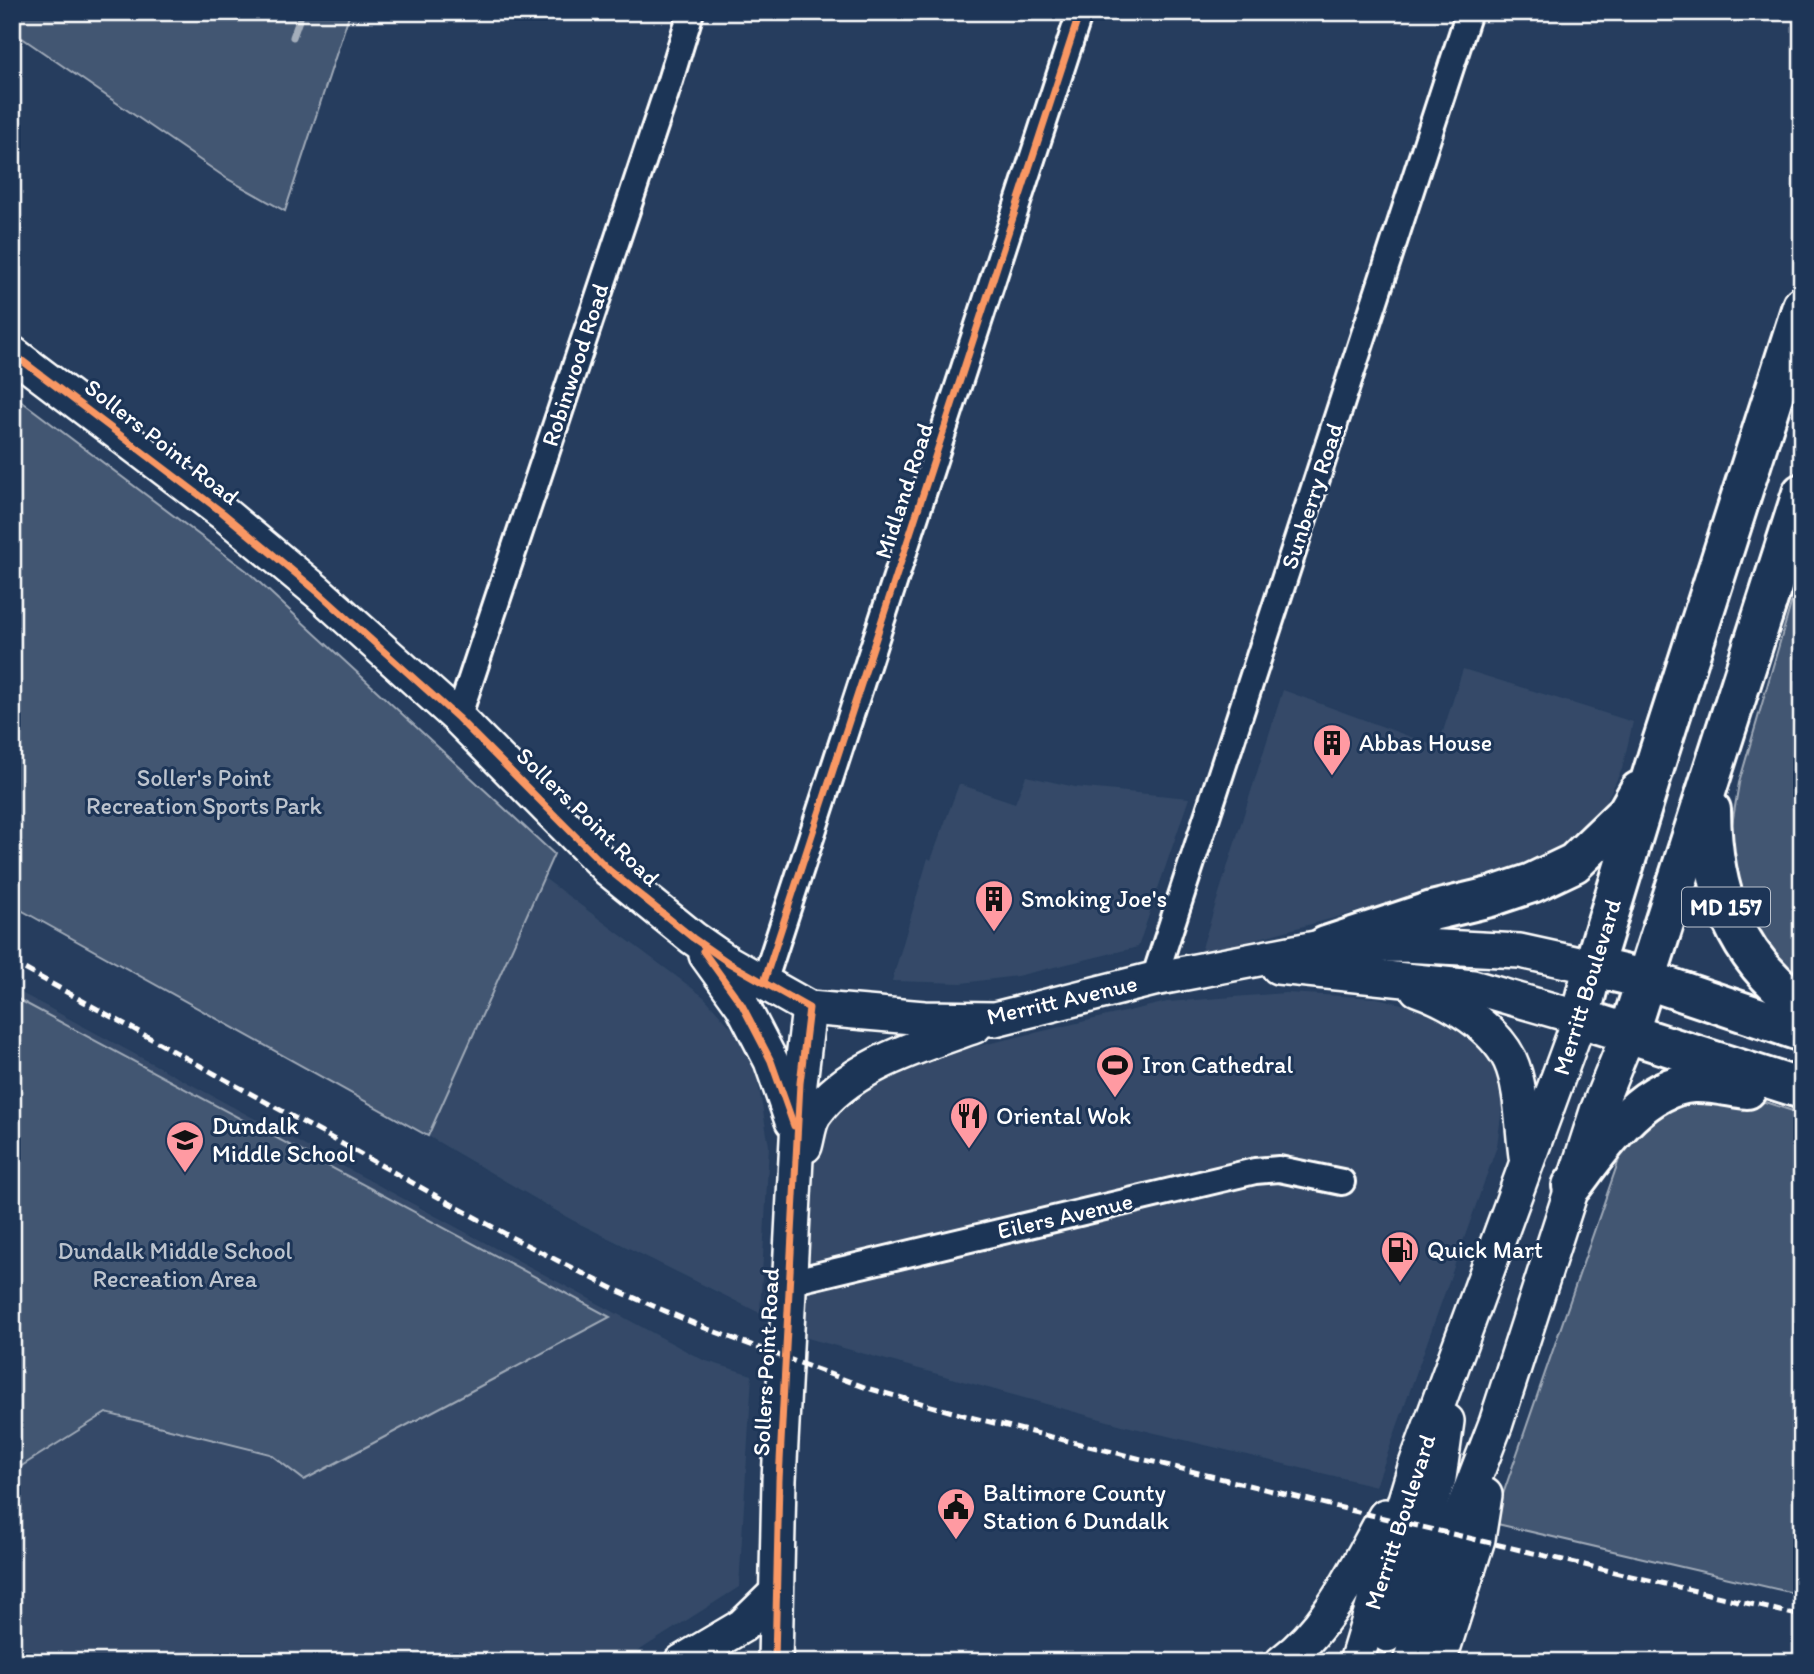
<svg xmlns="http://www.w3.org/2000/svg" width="1814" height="1674" viewBox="0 0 1814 1674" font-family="Itim,sans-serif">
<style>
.built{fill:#344a68}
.green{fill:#425672;stroke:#a0aab8;stroke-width:2}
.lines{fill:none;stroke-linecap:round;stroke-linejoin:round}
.stream{stroke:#a4aebb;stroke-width:7}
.street-casing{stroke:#fff;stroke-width:30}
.secondary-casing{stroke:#fff;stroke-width:38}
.primary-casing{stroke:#fff;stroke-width:44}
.street{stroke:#1d3557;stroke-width:24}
.secondary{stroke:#1d3557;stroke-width:33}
.primary{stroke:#1d3557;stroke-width:38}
.rail{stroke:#fff;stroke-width:5;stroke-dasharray:10 5;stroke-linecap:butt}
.cycleway-casing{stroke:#1d3557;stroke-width:11}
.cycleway{stroke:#f99763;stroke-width:7}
.labels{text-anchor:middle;stroke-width:6;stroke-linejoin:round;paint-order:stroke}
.shield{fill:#1d3557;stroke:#bbc2cd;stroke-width:2}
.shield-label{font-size:23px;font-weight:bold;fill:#fff}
.street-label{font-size:24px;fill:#fff;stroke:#1d3557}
.poi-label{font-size:24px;fill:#fff;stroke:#1d3557;text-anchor:start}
.park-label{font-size:24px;fill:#bdc4ce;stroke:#1d3557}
</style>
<rect width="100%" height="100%" fill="#263d5e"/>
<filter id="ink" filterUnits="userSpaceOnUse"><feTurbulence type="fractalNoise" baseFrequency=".0143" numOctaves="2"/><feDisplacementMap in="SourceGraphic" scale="14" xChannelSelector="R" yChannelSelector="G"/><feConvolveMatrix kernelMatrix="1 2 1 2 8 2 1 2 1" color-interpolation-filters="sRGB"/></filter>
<g filter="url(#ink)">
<g class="built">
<polygon points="1463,669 1633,722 1622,769 1592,831 1554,858 1445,895 1360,911 1200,954 1283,690 1438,747"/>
<polygon points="1026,776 1075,787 1189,798 1138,947 1017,976 962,983 892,981 928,858 931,860 959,784 1015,803"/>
<polygon points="544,878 704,997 735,1032 757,1076 769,1146 760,1313 572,1220 428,1136"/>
<polygon points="12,988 703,1360 752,1375 739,1587 621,1662 12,1662"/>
<polygon points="1286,993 1377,998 1451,1016 1486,1042 1505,1085 1497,1146 1376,1486 1126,1426 800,1336 809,1172 821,1122 893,1066 1167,1002"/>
</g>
<g class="green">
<polygon points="12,12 350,12 285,211 226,178 12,31"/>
<polygon points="12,394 247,571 554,854 428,1136 12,905"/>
<polygon points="1802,566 1802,992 1793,988 1724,872 1739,783"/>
<polygon points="12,996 610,1317 304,1480 270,1454 106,1413 12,1472"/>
<polygon points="1737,1093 1802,1114 1802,1595 1493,1523 1623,1148 1675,1097"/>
</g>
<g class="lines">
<polyline class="stream" points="293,37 302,12"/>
<defs>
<g id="street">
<polyline points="458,718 669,84 691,12"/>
<polyline points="1154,979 1469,12"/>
<polyline points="764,982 1080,12"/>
<polyline points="790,1282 1255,1171 1279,1169 1342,1182"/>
</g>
<g id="secondary">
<polyline points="12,353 223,513 318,592 458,718 609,870 693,938 729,963 809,1008 924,1018 995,1019 1154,979 1326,946 1402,945 1520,951 1593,967"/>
<polyline points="706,955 742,1005 771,1061 792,1121"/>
<polyline points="1278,967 1473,987 1580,1018 1415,1467 1356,1662"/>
<path d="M1417,989C1451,1001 1494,1027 1510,1060C1522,1086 1522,1127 1526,1156"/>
<path d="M805,1146C808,1136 809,1122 815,1114C848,1066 923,1045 975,1026"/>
<polyline points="1387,1635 1439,1478 1447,1421"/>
<polyline points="681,1662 742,1626 776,1593"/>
<polyline points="775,1662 779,1480 800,1083 809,1008"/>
<path d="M1282,1662C1330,1627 1356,1567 1385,1516"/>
<polyline points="1410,1662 1435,1582 1496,1423 1597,1111 1629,1032"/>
<polyline points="1439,1662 1478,1539 1485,1495"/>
</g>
<g id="primary">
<polyline points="1802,306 1659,752 1593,967 1580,1018 1802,1089"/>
<path d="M1711,810C1712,891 1734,956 1802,1005"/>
<polyline points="1326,946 1432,911 1490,897 1532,883 1574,863 1627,812 1639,791"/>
<polyline points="1593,967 1648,980 1802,1032"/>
<polyline points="1629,1032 1802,493"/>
<path d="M1572,1186C1601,1148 1641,1086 1693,1083C1711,1082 1730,1087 1747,1089"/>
</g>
</defs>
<use href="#street" class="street-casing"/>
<use href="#secondary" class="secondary-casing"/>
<use href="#primary" class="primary-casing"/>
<use href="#street" class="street"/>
<use href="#secondary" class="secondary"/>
<use href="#primary" class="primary"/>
<polyline class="rail" points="12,962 509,1236 616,1290 705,1328 867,1388 974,1418 1354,1511 1802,1616"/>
<defs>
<g id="cycleway">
<polyline points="12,353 223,513 318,592 458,718 609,870 693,938 729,963 809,1008 800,1083 779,1480 775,1662"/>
<polyline points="703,951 742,1005 771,1061 794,1126"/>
<polyline points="764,982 1080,12"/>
</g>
</defs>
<use href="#cycleway" class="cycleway-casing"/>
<use href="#cycleway" class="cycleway"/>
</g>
</g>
<defs>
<symbol id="building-pin" viewBox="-11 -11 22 30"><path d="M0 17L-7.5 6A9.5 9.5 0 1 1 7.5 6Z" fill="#ff9aa2" stroke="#1d3557"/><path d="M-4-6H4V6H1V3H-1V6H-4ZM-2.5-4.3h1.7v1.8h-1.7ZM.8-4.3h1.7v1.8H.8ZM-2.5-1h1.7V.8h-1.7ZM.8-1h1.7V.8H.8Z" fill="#111"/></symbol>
<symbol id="stadium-pin" viewBox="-11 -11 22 30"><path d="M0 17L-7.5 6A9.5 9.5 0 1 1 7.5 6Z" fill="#ff9aa2" stroke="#1d3557"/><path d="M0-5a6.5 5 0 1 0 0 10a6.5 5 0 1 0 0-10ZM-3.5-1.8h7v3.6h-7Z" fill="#111"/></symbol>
<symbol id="restaurant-pin" viewBox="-11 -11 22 30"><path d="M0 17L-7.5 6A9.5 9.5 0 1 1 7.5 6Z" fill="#ff9aa2" stroke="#1d3557"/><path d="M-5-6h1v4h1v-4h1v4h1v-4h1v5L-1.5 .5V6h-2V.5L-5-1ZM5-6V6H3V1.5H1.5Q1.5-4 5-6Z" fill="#111"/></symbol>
<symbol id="school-pin" viewBox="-11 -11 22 30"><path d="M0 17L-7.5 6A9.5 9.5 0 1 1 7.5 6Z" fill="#ff9aa2" stroke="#1d3557"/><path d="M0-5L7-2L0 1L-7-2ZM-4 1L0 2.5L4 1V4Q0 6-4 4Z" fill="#111"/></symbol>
<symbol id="fuel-pin" viewBox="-11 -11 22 30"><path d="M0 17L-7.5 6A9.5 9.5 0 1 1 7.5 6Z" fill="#ff9aa2" stroke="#1d3557"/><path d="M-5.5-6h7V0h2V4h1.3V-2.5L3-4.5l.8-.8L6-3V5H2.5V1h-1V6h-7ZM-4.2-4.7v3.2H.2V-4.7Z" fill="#111"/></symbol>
<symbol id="civic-pin" viewBox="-11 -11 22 30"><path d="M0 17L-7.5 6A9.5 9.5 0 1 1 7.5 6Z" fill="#ff9aa2" stroke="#1d3557"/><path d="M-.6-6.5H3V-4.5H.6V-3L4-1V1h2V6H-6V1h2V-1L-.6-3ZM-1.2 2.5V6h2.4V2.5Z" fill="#111"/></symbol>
</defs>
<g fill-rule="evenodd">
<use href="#building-pin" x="1310" y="721" width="44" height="60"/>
<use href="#building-pin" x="972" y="877" width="44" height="60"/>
<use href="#stadium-pin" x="1093" y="1043" width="44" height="60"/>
<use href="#restaurant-pin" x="947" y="1094" width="44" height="60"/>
<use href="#school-pin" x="163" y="1118" width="44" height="60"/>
<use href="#fuel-pin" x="1378" y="1228" width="44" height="60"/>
<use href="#civic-pin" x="934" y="1485" width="44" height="60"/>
</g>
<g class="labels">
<rect class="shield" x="1682" y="887.5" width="88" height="39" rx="5"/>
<g class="shield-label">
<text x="1726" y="915">MD 157</text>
</g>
<g class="street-label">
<text transform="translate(575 365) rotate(-72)" y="8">Robinwood Road</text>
<text transform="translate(162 442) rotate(38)" y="8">Sollers Point Road</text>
<text transform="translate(904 491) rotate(-72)" y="8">Midland Road</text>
<text transform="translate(1312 496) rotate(-72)" y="8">Sunberry Road</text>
<text transform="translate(588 817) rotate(44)" y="8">Sollers Point Road</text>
<text transform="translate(1587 987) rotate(-73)" y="8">Merritt Boulevard</text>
<text transform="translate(1062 1000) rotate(-13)" y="8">Merritt Avenue</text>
<text transform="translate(1065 1216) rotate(-13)" y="8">Eilers Avenue</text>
<text transform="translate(766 1362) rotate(-87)" y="8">Sollers Point Road</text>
<text transform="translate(1400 1522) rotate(-72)" y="8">Merritt Boulevard</text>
</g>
<g class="poi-label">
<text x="1359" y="751">Abbas House</text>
<text x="1021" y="907">Smoking Joe's</text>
<text x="1142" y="1073">Iron Cathedral</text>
<text x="996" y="1124">Oriental Wok</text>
<text x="212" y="1134">Dundalk<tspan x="212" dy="28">Middle School</tspan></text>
<text x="1427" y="1258">Quick Mart</text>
<text x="983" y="1501">Baltimore County<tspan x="983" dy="28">Station 6 Dundalk</tspan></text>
</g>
<g class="park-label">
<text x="204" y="786">Soller's Point<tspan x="204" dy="28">Recreation Sports Park</tspan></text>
<text x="175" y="1259">Dundalk Middle School<tspan x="175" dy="28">Recreation Area</tspan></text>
</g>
</g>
<rect width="1814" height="1674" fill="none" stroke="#1d3557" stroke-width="42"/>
<rect x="21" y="21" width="1772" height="1632" fill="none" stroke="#fff" stroke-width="2.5" filter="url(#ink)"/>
</svg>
